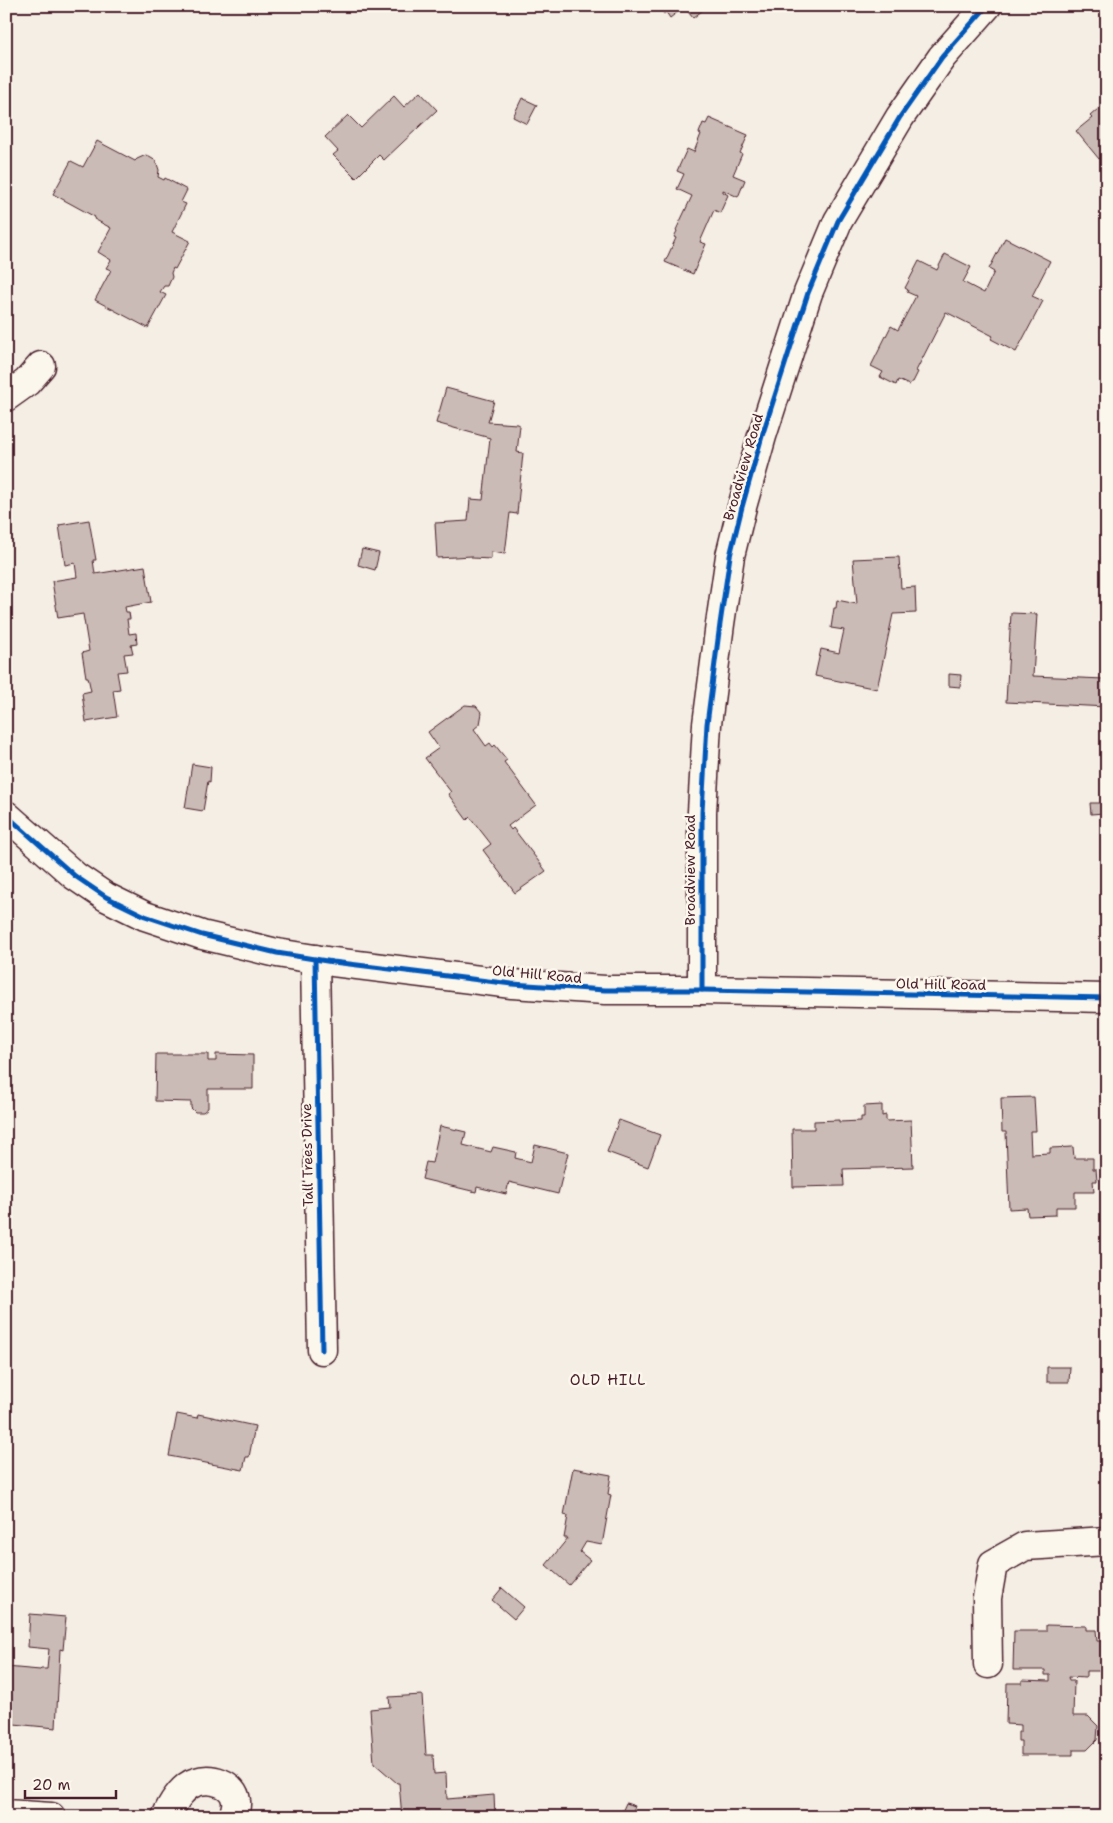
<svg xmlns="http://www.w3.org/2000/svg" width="1113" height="1823" viewBox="0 0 1113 1823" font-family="'Shantell Sans',sans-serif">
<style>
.building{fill:#cabbb6;stroke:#4a1f2b}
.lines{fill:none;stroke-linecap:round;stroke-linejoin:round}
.minor-casing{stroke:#4a1f2b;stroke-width:31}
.minor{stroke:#fbf7ec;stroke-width:28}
.cycleway-casing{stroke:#fbf7ec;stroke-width:8}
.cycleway{stroke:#0057b8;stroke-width:5}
.labels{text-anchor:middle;stroke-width:5;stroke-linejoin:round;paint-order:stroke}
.street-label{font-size:14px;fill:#4a1f2b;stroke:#fbf7ec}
.neighbourhood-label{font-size:15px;letter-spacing:1px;fill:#4a1f2b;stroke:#fbf7ec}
</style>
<rect width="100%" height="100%" fill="#f4eee4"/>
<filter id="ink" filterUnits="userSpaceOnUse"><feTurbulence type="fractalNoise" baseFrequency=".02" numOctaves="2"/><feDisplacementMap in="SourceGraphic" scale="10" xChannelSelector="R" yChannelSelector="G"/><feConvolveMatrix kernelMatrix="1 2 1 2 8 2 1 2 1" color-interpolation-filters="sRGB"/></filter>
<g filter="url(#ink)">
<g class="building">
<polygon points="658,6 708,6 693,18 684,7 670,18 666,12 664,14"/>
<polygon points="420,92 437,110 384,160 379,155 356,178 333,155 338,151 325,137 348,115 361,128 394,96 404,107"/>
<polygon points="522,98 537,105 527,124 513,117"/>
<polygon points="1107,101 1107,152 1099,159 1076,131 1092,118 1090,116"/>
<polygon points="709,118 748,135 740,153 742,154 733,175 745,180 738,197 723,190 723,192 728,195 720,213 714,210 700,242 706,244 693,274 665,262 676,238 674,237 677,231 676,230 692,196 677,189 684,174 677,171 687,149 694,152 701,134 699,133 703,123 706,124"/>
<polygon points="97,141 135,161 137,159 146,155 156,161 159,170 158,177 164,180 165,178 187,190 181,202 186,204 172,232 190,241 175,269 173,268 171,273 172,277 168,286 164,286 160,292 166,295 148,328 95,300 111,270 106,268 111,260 98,252 111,228 94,219 95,217 53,194 71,161 83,167"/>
<polygon points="1005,238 1050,261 1032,296 1043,301 1016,352 991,339 993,336 946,312 916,371 918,372 913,382 911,382 909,385 898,380 896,385 880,377 883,372 871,366 891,326 898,330 916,296 907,292 908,290 905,288 919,261 937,270 945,254 971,267 963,282 984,293 994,272 989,269"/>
<polygon points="446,388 494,401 488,422 517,424 520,426 517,452 523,453 517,514 510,513 505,554 491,552 491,559 472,558 472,556 437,558 435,523 468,521 470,499 483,500 490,438 436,423"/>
<polygon points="89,520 96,560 93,560 95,574 145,566 151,602 125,607 126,612 129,612 130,619 127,619 129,634 136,633 137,644 131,645 133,653 124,654 127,671 117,672 120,689 113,690 117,717 86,722 82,693 91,691 88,677 86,677 82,653 89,651 83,614 58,618 52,581 77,577 75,563 65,565 59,525"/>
<polygon points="362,549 379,553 375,570 358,565"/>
<polygon points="899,557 901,588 915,587 916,613 893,614 877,689 815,676 821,649 839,653 844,630 831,628 834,608 836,608 837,600 857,604 853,559"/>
<polygon points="1011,613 1037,614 1033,676 1104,679 1107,644 1107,707 1006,702"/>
<polygon points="949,674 961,675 960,687 949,686"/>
<polygon points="465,705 476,706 482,713 480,724 474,729 486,746 490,743 493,747 495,745 507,760 504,762 536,805 508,826 511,830 513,828 546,871 515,893 483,850 491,844 470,817 467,820 448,794 451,792 425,758 439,748 428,732"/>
<polygon points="192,764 211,767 210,782 208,781 203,811 185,808"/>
<polygon points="1090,803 1104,803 1104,813 1091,814"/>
<polygon points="156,1054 208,1054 208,1061 216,1061 216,1054 253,1055 253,1089 208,1089 208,1108 203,1112 195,1112 191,1108 191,1102 155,1101"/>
<polygon points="1034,1097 1036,1131 1030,1131 1031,1154 1050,1153 1050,1148 1073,1147 1074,1158 1093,1158 1093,1169 1096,1169 1097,1181 1093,1181 1094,1192 1075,1192 1075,1207 1056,1207 1056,1215 1028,1216 1027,1208 1009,1209 1006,1132 1002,1132 1001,1098"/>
<polygon points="882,1105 882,1116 886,1115 886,1121 911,1120 913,1167 843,1169 844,1186 793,1187 792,1129 814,1129 814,1121 839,1120 839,1122 861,1121 861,1117 864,1117 864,1106"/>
<polygon points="619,1120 660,1135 648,1167 607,1152"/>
<polygon points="440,1126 466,1132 463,1145 491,1152 493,1147 516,1152 515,1158 531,1162 535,1145 568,1153 558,1194 509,1182 506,1194 477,1187 476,1192 422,1179 426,1162 432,1163"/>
<polygon points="1047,1367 1070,1367 1069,1382 1047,1382"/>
<polygon points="177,1414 197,1418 198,1414 255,1426 249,1457 246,1457 243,1470 169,1456"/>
<polygon points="573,1468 611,1475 608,1494 611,1495 602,1545 586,1542 580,1552 590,1560 569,1585 546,1565 568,1538 564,1538 568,1516 564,1515"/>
<polygon points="502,1588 524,1607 514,1619 492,1600"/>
<polygon points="30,1614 66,1617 63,1650 60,1649 56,1728 14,1724 14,1720 6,1719 6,1667 40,1670 41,1669 47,1669 49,1649 28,1647"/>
<polygon points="1046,1625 1086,1626 1086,1630 1096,1630 1097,1641 1107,1641 1107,1671 1086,1671 1086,1678 1068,1677 1069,1681 1074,1681 1073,1716 1088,1716 1098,1726 1097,1740 1087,1750 1073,1750 1073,1755 1021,1755 1021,1741 1018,1741 1018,1732 1021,1732 1021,1725 1006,1724 1007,1683 1022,1683 1022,1680 1050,1681 1050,1675 1045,1675 1045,1670 1013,1670 1014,1631 1046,1631"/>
<polygon points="422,1695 426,1755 433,1755 434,1774 446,1773 447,1799 494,1795 495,1817 447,1817 447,1814 402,1817 399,1783 397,1783 374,1763 370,1709 390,1707 389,1697"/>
<polygon points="626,1803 635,1806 631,1816 622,1812"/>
</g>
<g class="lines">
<defs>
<g id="minor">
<polyline points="6,397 27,382 41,366"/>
<polyline points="6,815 75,876 106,897 145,916 202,935 277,953 333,962 512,984 605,990 702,990 1107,998"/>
<polyline points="315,959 322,1350"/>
<polyline points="702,990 702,812 707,724 720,624 730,556 742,507 762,436 808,293 838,221 900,117 942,57 987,6"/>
<polyline points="988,1664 987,1598 993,1564 1025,1546 1107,1541"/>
<polyline points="6,1814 51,1817"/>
<path d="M166,1817C171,1805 182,1786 196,1782C211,1777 234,1783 236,1801C237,1806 234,1812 234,1817"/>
</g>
</defs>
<use href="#minor" class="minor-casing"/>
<use href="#minor" class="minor"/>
<defs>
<g id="cycleway">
<polyline points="6,815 75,876 106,897 145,916 202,935 277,953 333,962 512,984 605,990 702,990 1107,998"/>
<polyline points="315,959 322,1350"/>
<polyline points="702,990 702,812 707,724 720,624 730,556 742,507 762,436 808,293 838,221 900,117 942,57 987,6"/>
</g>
</defs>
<use href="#cycleway" class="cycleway-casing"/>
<use href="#cycleway" class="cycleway"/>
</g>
</g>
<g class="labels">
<g class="street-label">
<text transform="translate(743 467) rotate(-74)" y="5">Broadview Road</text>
<text transform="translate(690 870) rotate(-90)" y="5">Broadview Road</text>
<text transform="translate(537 974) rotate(5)" y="5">Old Hill Road</text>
<text transform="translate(941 984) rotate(1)" y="5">Old Hill Road</text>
<text transform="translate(307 1155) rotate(-91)" y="5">Tall Trees Drive</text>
</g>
<g class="neighbourhood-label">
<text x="608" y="1385">OLD HILL</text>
</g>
</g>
<rect width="1113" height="1823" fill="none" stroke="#fbf7ec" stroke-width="25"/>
<rect x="12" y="12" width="1088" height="1798" fill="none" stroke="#4a1f2b" stroke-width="2" filter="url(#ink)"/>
<path d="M25 1790v8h91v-8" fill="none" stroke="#4a1f2b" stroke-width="2.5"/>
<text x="32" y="1790" font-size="15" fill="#4a1f2b" stroke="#fbf7ec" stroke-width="4" paint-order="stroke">20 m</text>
</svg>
